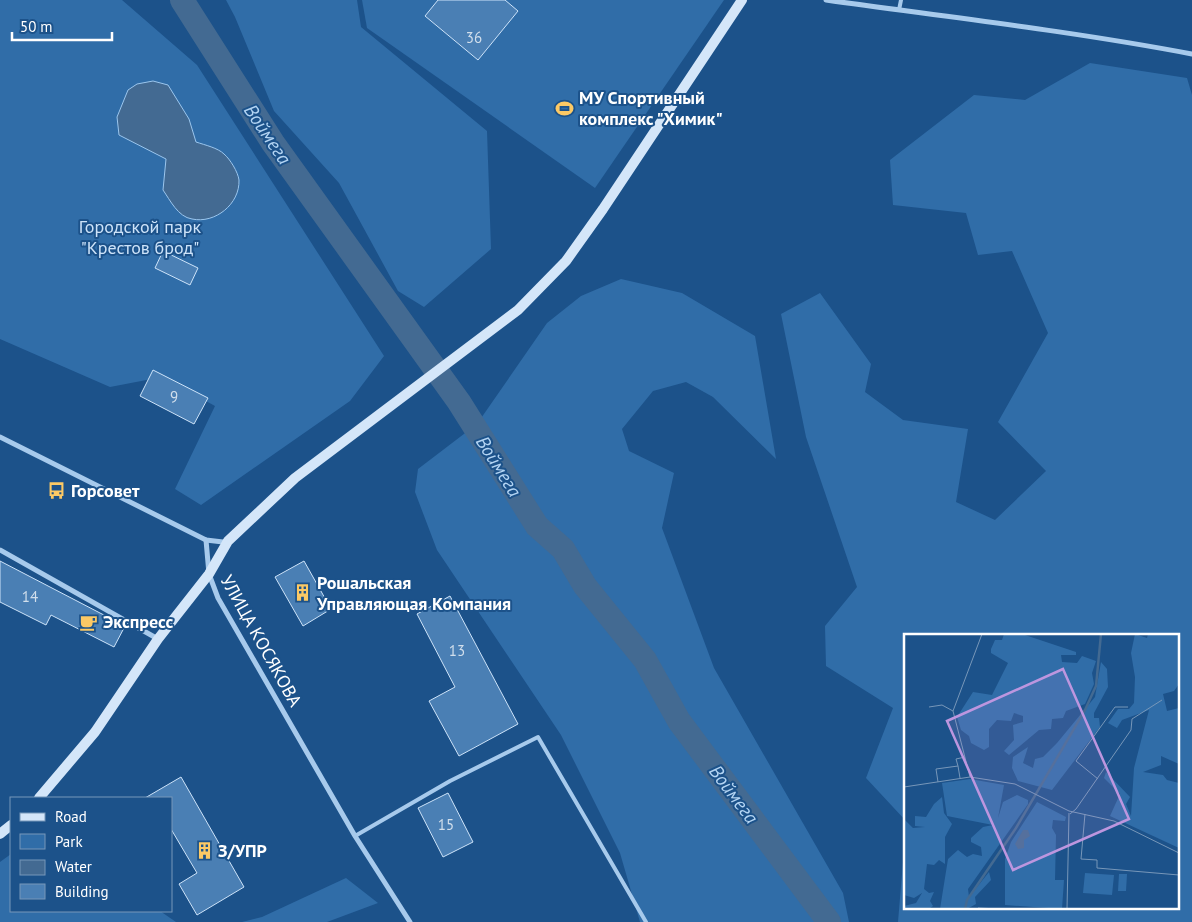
<svg xmlns="http://www.w3.org/2000/svg" width="1192" height="922" viewBox="0 0 1192 922" font-family="'PT Sans',sans-serif">
<style>
.green{fill:#306da8}
.water{fill:#436a92;stroke:#9bc6ee}
.lines{fill:none;stroke-linecap:round;stroke-linejoin:round}
.river{stroke:#436a92;stroke-width:24}
.building{fill:#4a7fb4;stroke:#cde3f9}
.lane{stroke:#a7caec;stroke-width:4}
.street{stroke:#a7caec;stroke-width:5}
.secondary{stroke:#d4e6f9;stroke-width:10}
.labels{text-anchor:middle;stroke-width:4;stroke-linejoin:round;paint-order:stroke}
.number-label{font-size:15px;fill:#d2dfec}
.poi-label{font-size:18px;font-weight:bold;fill:#fff;stroke:#1c528a;text-anchor:start}
.park-label{font-size:18px;fill:#cde3f9;stroke:#1c528a}
.street-label{font-size:18px;fill:#fff;stroke:#1c528a}
.water-label{font-size:19px;font-style:italic;fill:#b3d4f3;stroke:#1c528a}
.inset-river{fill:none;stroke:#436a92;stroke-width:2.5}
.inset-road{fill:none;stroke:#7797b9;stroke-width:1}
.view{fill:#bd96df;fill-opacity:0.15;stroke:#bd96df;stroke-width:2.5}
.inset-edge{fill:none;stroke:#fff;stroke-width:2.5}
</style>
<rect width="100%" height="100%" fill="#1c528a"/>
<g class="green">
<polygon points="0,0 122,0 197,65 384,356 350,401 201,505 175,489 215,406 162,377 110,387 0,339"/>
<polygon points="226,0 357,0 361,27 487,131 491,249 424,307 398,291 339,183 274,111 235,17"/>
<polygon points="362,0 724,0 595,188 367,28"/>
<polygon points="1090,63 1187,78 1192,95 1192,922 898,922 906,826 906,908 1178,908 1178,636 906,636 906,821 866,778 893,708 826,666 825,626 857,587 806,437 781,314 820,293 871,364 865,392 903,420 968,429 956,502 995,520 1046,471 998,422 1048,333 1012,251 978,255 966,213 893,205 890,160 974,95 1025,100"/>
<polygon points="621,279 682,293 755,336 776,459 713,397 686,382 653,391 622,429 629,451 674,473 662,528 714,668 843,893 849,922 640,922 620,853 561,735 437,550 415,492 418,469 477,424 547,323 581,296"/>
<polygon points="11,854 11,911 160,911 176,922 0,922 0,862"/>
<polygon points="346,878 378,903 327,922 242,922 262,917"/>
</g>
<path class="water" d="M153,81L168,85L189,119L196,142C205,145 218,148 224,154C230,159 238,172 239,180C240,204 215,224 192,219C178,217 170,200 163,190L166,159L119,135L117,117L128,90L137,84Z"/>
<g class="lines">
<polyline class="river" points="182,0 273,143 459,402 537,526 563,549 585,586 645,660 679,721 829,922"/>
</g>
<g class="building">
<polygon points="438,0 505,0 518,11 478,60 425,16"/>
<polygon points="163,251 198,268 190,285 155,268"/>
<polygon points="153,370 208,398 194,424 140,396"/>
<polygon points="0,561 125,626 114,647 51,615 46,625 0,602"/>
<polygon points="304,561 331,609 303,626 275,577"/>
<polygon points="450,596 518,724 459,756 429,701 455,687 417,614"/>
<polygon points="181,777 244,887 197,915 179,884 197,873 171,829 171,798 145,798"/>
<polygon points="448,793 473,842 443,857 418,808"/>
</g>
<g class="lines">
<g class="lane">
<polyline points="899,10 901,0"/>
<polyline points="355,836 450,781 538,737 646,922"/>
</g>
<g class="street">
<path d="M826,0C948,17 1071,31 1192,54"/>
<polyline points="0,437 206,540 223,542 228,541"/>
<polyline points="206,540 209,574 218,598 355,836 410,922"/>
<polyline points="0,550 158,639"/>
</g>
<g class="secondary">
<polyline points="39,798 95,732 158,639 209,574 228,541 295,478 518,310 566,261 603,209 742,0"/>
<polyline points="0,834 11,825"/>
</g>
</g>
<defs>
<symbol id="stadium-bare" viewBox="-9 -9 18 18"><path d="M0-5a6.5 5 0 1 0 0 10a6.5 5 0 1 0 0-10ZM-3.5-1.8h7v3.6h-7Z" fill="#fcc965" stroke="#1c528a" stroke-width="2.5" paint-order="stroke"/></symbol>
<symbol id="bus-bare" viewBox="-9 -9 18 18"><path d="M-5-6H5V4H4V6H2V4H-2V6H-4V4H-5ZM-3.5-4V0h7V-4ZM-3.5 1.2v1.5H-2V1.2ZM2 1.2v1.5H3.5V1.2Z" fill="#fcc965" stroke="#1c528a" stroke-width="2.5" paint-order="stroke"/></symbol>
<symbol id="building-bare" viewBox="-9 -9 18 18"><path d="M-4-6H4V6H1V3H-1V6H-4ZM-2.5-4.3h1.7v1.8h-1.7ZM.8-4.3h1.7v1.8H.8ZM-2.5-1h1.7V.8h-1.7ZM.8-1h1.7V.8H.8Z" fill="#fcc965" stroke="#1c528a" stroke-width="2.5" paint-order="stroke"/></symbol>
<symbol id="cafe-bare" viewBox="-9 -9 18 18"><path d="M-5.5-4.5H6V0H3Q3 3.5 0 3.5H-2.5Q-5.5 3.5-5.5 0ZM3-3.2v2h1.7v-2ZM-6 4.5H4V6H-6Z" fill="#fcc965" stroke="#1c528a" stroke-width="2.5" paint-order="stroke"/></symbol>
</defs>
<g fill-rule="evenodd">
<use href="#stadium-bare" x="552" y="96" width="25" height="25"/>
<use href="#bus-bare" x="44" y="478" width="25" height="25"/>
<use href="#building-bare" x="290" y="580" width="25" height="25"/>
<use href="#cafe-bare" x="76" y="610" width="25" height="25"/>
<use href="#building-bare" x="192" y="838" width="25" height="25"/>
</g>
<g class="labels">
<g class="number-label">
<text x="474" y="43">36</text>
<text x="174" y="402">9</text>
<text x="30" y="602">14</text>
<text x="457" y="656">13</text>
<text x="446" y="830">15</text>
</g>
<g class="poi-label">
<text x="579" y="104">МУ Спортивный<tspan x="579" dy="21">комплекс "Химик"</tspan></text>
<text x="71" y="497">Горсовет</text>
<text x="317" y="589">Рошальская<tspan x="317" dy="21">Управляющая Компания</tspan></text>
<text x="103" y="628">Экспресс</text>
<text x="218" y="857">З/УПР</text>
</g>
<g class="park-label">
<text x="140" y="233">Городской парк<tspan x="140" dy="21">"Крестов брод"</tspan></text>
</g>
<g class="street-label">
<text transform="translate(261 641) rotate(61)" y="6">УЛИЦА КОСЯКОВА</text>
</g>
<g class="water-label">
<text transform="translate(268 134) rotate(56)" y="7">Воймега</text>
<text transform="translate(499 466) rotate(58)" y="7">Воймега</text>
<text transform="translate(734 794) rotate(53)" y="7">Воймега</text>
</g>
</g>
<g transform="translate(904 634)">
<rect width="275" height="275" fill="#1c528a"/>
<path d="M100,0H118L172,18V21H157L158,28L173,29L178,22L192,27L188,39L190,50L181,70L162,77L159,84L148,85L147,95L135,96L105,121L100,117L110,106L109,91L119,88V82L110,79L107,87L93,86L85,95V113L80,116L67,109L65,102L57,96L53,83L69,58L88,61L104,29L87,19V15L91,6H98ZM231,0L243,4L244,0H275V50L270,57L259,60L263,77L275,74V130L257,122V131L239,138L259,141L263,146L275,149V214L206,182L216,160L200,144L202,138L226,163L222,170L227,182L230,134L245,76L218,86L213,94L204,89L214,75H225L230,69L231,43L227,19ZM197,28L203,35L204,53L190,79V84H195L196,93L148,156L114,147L108,134L109,123L124,113L119,129L129,134L131,125L139,123L153,109L191,63ZM66,145L100,151L94,184L99,168L113,161L124,166V170L64,255L65,263L85,238L87,246L71,263L72,270L63,275H36L44,225L54,216L63,223L69,220L78,222L77,213L67,208V204L79,193L89,191L43,182L38,149ZM38,163L40,179L48,190L41,203V230L35,226L30,231L23,230L20,255L25,259L30,258L26,267L29,272L25,275H0V272L12,269L18,259L10,264L0,261V185L9,194L21,193L11,192V182L22,183L30,170ZM133,168L162,183L161,187L149,186L148,194L152,201L151,246H160L158,275L101,271V225L107,208ZM181,239L210,241L208,261L179,259ZM215,240H223L222,257H214Z" fill="#306da8"/>
<path d="M119,196H124L126,202L120,206V214L114,215L111,210Z" fill="#436a92"/>
<path class="inset-river" d="M61,275L63,266L112,194L181,76L192,52L197,0"/>
<path class="inset-road" d="M25,73L38,71L49,77M54,132L52,125L61,123M66,143L49,77L78,0M194,145L172,127L211,73H224M34,148L32,135L54,132L56,144M0,153L66,143L111,150L165,177L210,187L275,219M166,180L172,175L227,96L228,85L258,66M181,180L177,225L193,226V234L275,241M74,274L95,275M163,275L165,179"/>
<path class="view" d="M159,35L225,185L109,236L43,87Z"/>
<rect width="275" height="275" class="inset-edge"/>
</g>
<rect x="10" y="797" width="162" height="115" fill="#1c528a" stroke="#7797b9"/>
<rect x="20" y="813" width="25" height="8" fill="#d4e6f9" stroke="#7797b9"/>
<text x="55" y="822" font-size="15" fill="#ffffff">Road</text>
<rect x="20" y="834" width="25" height="15" fill="#306da8" stroke="#7797b9"/>
<text x="55" y="847" font-size="15" fill="#ffffff">Park</text>
<rect x="20" y="860" width="25" height="15" fill="#436a92" stroke="#7797b9"/>
<text x="55" y="872" font-size="15" fill="#ffffff">Water</text>
<rect x="20" y="884" width="25" height="15" fill="#4a7fb4" stroke="#7797b9"/>
<text x="55" y="897" font-size="15" fill="#ffffff">Building</text>
<path d="M12 32v8h100v-8" fill="none" stroke="#ffffff" stroke-width="2.5"/>
<text x="20" y="32" font-size="15" fill="#ffffff" stroke="#1c528a" stroke-width="4" paint-order="stroke">50 m</text>
</svg>
